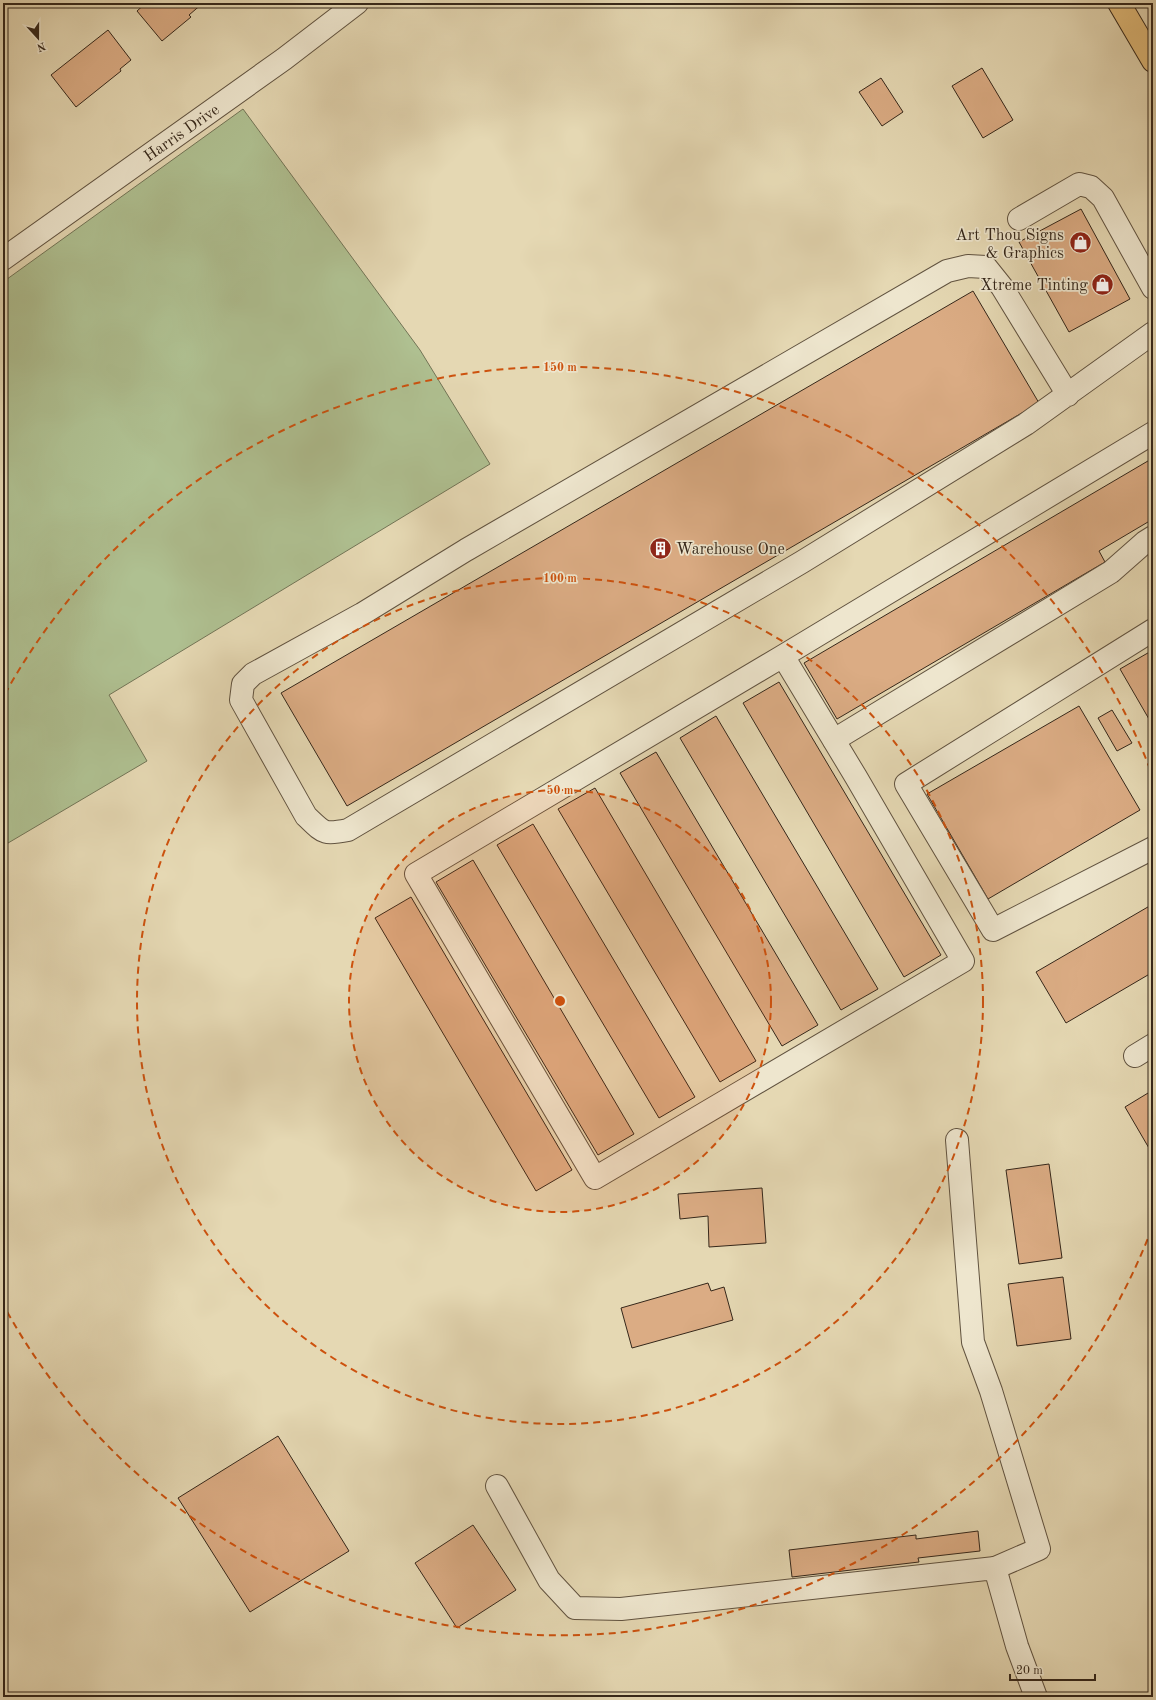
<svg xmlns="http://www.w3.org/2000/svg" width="1156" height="1700" viewBox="0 0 1156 1700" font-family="'Old Standard TT',serif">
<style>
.green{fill:#afc091;stroke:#727456}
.building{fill:#dbac84;stroke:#35271a}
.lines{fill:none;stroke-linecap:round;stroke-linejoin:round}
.minor-casing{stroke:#615340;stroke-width:24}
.highway-casing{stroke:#35271a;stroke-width:24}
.minor{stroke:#eee6ce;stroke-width:22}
.highway{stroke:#e2bc7a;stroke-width:22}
.ring{fill:none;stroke:#cd520e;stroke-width:2;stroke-dasharray:7 5}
.labels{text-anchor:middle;stroke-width:3.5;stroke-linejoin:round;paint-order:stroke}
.street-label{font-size:16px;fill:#35271a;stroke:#eee6ce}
.poi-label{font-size:16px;fill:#35271a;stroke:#eee6ce;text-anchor:end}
.centre{fill:#cd520e;stroke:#eee6ce;stroke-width:2}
.ring-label{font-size:12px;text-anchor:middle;font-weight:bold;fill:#cd520e;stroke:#eee6ce;stroke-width:3.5;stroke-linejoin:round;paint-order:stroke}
</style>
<rect width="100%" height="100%" fill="#e5d8b3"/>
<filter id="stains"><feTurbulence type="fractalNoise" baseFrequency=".005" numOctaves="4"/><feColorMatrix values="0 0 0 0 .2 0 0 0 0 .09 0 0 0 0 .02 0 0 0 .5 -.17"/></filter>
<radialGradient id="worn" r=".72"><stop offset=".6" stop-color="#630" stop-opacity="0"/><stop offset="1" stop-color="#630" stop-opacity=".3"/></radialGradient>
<polygon class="green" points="243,109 420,350 490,464 109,695 147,761 3,846 3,282"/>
<g class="building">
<polygon points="146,3 203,3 189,15 191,17 162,41 137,11"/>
<polygon points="108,30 131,60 120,69 121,71 76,107 51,75"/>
<polygon points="982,68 1013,120 983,138 952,86"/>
<polygon points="881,78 903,112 882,126 859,92"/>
<polygon points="1081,209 1130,299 1069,332 1019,242"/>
<polygon points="973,291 1039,403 347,806 281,693"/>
<polygon points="1153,458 1153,519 1099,551 1105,562 837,719 804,663"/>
<polygon points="1153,650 1153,726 1120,669"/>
<polygon points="779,682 941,955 904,977 743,703"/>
<polygon points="1079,706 1140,810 988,899 927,794"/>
<polygon points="1112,710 1132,743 1117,751 1098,718"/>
<polygon points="716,716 878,989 841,1010 680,738"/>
<polygon points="656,752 818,1025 782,1046 620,773"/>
<polygon points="595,788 756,1061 720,1082 558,809"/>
<polygon points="533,824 695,1097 659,1118 497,845"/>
<polygon points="473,860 634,1134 598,1155 436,882"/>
<polygon points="411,897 572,1170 536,1191 375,918"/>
<polygon points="1153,904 1153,972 1066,1023 1036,972"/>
<polygon points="1153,1090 1153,1155 1125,1107"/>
<polygon points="1049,1164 1062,1258 1019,1264 1006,1170"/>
<polygon points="762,1188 766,1243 709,1247 708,1216 680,1219 678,1194"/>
<polygon points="1063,1277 1071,1339 1017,1346 1008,1284"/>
<polygon points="708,1283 711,1291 724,1287 733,1320 632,1348 621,1308"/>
<polygon points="278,1436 349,1551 250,1612 178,1498"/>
<polygon points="473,1525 516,1590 457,1628 415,1563"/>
<polygon points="978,1531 980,1551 918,1558 919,1562 792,1577 789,1550 916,1535 916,1539"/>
</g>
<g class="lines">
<defs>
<g id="minor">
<polyline points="1019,219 1079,184 1091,187 1103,198 1153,288"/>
<polyline points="3,259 284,59 357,3"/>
<path d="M1068,395L1002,287L986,267L968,266L947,271L466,550L362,614L253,674L243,684L241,700L306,816C324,833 323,835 348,830L802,562L1026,424L1153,333"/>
<polyline points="1153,630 906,784 993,930 1153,848"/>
<polyline points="783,656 856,777 963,961 595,1178 416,874 783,656 1153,433"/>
<polyline points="834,740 1111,572 1145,542 1153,537"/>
<polyline points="1135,1056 1153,1045"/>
<polyline points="957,1140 973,1342 991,1391 1039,1549 995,1568"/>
<polyline points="497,1486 549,1580 575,1608 621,1609 995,1568 1017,1646 1036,1697"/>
</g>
<polyline id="highway" points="1119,3 1153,61"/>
</defs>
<use href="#minor" class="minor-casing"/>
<use href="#highway" class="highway-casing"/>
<use href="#minor" class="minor"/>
<use href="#highway" class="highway"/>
</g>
<circle cx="560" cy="1001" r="211" fill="#cd520e" fill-opacity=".12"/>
<g class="ring">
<circle cx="560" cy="1001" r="211"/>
<circle cx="560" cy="1001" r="423"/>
<path d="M1152 1228A634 634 0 0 1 5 1308M5 694A634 634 0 0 1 1152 774"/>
</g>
<defs>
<symbol id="shop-disc" viewBox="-11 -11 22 22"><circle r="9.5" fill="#8f2418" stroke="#eee6ce"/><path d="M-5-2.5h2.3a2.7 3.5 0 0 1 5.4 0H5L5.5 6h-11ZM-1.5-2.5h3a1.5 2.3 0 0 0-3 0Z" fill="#fff"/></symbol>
<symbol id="building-disc" viewBox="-11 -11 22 22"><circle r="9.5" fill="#8f2418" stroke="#eee6ce"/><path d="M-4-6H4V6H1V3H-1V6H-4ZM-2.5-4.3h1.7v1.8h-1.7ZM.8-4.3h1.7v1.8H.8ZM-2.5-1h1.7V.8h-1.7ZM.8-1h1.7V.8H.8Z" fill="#fff"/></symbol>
</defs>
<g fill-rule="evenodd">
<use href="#shop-disc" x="1068" y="230" width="25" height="25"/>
<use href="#shop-disc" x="1090" y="272" width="25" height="25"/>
<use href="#building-disc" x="648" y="536" width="25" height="25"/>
</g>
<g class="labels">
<g class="street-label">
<text transform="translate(181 132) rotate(-35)" y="6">Harris Drive</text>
</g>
<g class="poi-label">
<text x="1064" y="240">Art Thou Signs<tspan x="1064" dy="18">&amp; Graphics</tspan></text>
<text x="1088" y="290">Xtreme Tinting</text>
<text x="676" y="554" text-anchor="start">Warehouse One</text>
</g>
</g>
<circle cx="560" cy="1001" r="6" class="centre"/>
<g class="ring-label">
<text x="560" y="371">150 m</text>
<text x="560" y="582">100 m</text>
<text x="560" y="794">50 m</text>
</g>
<rect width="1156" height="1700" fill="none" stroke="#e5d8b3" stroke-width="16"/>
<rect x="4" y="4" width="1148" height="1692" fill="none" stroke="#35271a" stroke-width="2"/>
<rect x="8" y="8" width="1140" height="1684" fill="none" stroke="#35271a"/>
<g transform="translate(38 38) rotate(159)" stroke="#eee6ce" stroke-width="3" paint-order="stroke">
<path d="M0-3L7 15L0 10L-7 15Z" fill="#35271a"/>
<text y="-6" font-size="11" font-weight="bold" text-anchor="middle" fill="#35271a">N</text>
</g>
<path d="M1010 1674v6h85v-6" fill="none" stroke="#35271a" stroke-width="2"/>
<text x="1016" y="1674" font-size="12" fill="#35271a" stroke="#eee6ce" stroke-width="3" paint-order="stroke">20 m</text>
<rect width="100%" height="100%" filter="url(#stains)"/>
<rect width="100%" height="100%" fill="url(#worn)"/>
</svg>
